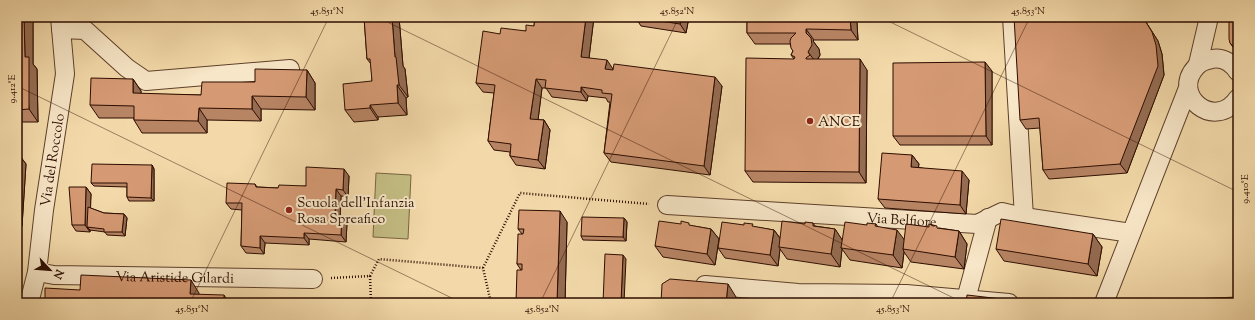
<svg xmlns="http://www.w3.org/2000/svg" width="1255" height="320" viewBox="0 0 1255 320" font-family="'Sorts Mill Goudy',serif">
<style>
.garden{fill:#c3bc82;stroke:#786441}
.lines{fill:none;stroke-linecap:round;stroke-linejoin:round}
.street-casing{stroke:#5e402a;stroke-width:20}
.path{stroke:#2d0d00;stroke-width:2.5;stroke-dasharray:1 2;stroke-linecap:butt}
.street{stroke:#f7e6c7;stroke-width:18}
.wall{fill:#b78464;stroke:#2d0d00}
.shaded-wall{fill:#956c51;stroke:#2d0d00}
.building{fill:#d59a74;stroke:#2d0d00}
.ticks{fill:none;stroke:#2d0d00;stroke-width:1;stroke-opacity:0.45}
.poi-dot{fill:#8f2418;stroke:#f7e6c7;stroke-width:1.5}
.labels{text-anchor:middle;stroke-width:4;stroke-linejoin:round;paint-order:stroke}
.poi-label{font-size:14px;fill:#2d0d00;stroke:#f7e6c7;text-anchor:start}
.street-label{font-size:14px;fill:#2d0d00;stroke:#f7e6c7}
.neatline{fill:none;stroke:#2d0d00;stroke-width:1.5}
.ticks-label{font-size:10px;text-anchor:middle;fill:#2d0d00}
</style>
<rect width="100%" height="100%" fill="#f3d9a9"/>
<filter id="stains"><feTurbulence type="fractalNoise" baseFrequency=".005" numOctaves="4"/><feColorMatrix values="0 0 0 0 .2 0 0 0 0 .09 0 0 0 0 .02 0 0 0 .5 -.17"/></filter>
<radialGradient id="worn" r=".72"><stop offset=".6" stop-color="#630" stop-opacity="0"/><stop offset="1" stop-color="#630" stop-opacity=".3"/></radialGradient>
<polygon class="garden" points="376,173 411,175 408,239 373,237"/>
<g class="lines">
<defs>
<g id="street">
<polyline points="1012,17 1024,217"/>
<polyline points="61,29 85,30 127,68 146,81 290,69"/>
<polyline points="1198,64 1209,17"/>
<path d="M1238,72C1232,63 1223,57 1212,59C1205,60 1200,62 1196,67C1170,95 1215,132 1238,98"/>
<path id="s1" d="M667,205L977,224L1002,212L1024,217L1131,233"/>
<path id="s2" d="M37,272L54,275L313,279"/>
<polyline points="705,285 798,293 906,294 1009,303"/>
<polyline points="966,299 988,218"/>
<path id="s3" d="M29,303L37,272L44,210L65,74L60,17"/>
<polyline points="1104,303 1188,88"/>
</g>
</defs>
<use href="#street" class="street-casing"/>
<g class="path">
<polyline points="483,268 520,193 649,204"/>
<polyline points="370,276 371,303"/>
<polyline points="331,278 370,276 379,259 483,268 491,303"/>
</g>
<use href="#street" class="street"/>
</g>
<g class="wall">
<polygon points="17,17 33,17 33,64 37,69 38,122 17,122"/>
<polygon points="364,17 399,17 403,66 405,69 408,97 406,98 407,115 378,117 378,120 354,122 345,110 372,81 371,64 367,59"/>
<polygon points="535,17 594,17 589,58 613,69 613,70 722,86 710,175 611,162 604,153 610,102 608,102 606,98 588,96 587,101 552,97 546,88 542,88 538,120 544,120 550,130 545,169 516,165 510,156 510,152 494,150 488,141 494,93 483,92 476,83 500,34 526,31 534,26"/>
<polygon points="609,17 689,17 686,33 641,26 637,20"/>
<polygon points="747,17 854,17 854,18 857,23 858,40 814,40 813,41 819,49 820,55 818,59 867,70 866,183 753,182 745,171 794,59 791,55 793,51 790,44 755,44 747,33"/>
<polygon points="1238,17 1238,53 1235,50 1230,43"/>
<polygon points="1144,19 1158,41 1162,54 1164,75 1127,173 1049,179 1043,170 1040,128 1026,129 1020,120"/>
<polygon points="307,70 315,83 315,110 261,109 261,121 207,120 207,133 142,133 134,120 134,118 99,118 90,105 133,79 141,91 141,94 201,95"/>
<polygon points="992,71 992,145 900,145 893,136"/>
<polygon points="17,152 26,164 22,226 17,226"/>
<polygon points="912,155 919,164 918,167 969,180 966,214 885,208 878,199"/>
<polygon points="152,165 154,169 154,201 129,201 127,197 127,187 94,186 91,183"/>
<polygon points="349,176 348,197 341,196 340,216 347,223 346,242 309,239 309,245 265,243 264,254 246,253 241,246 242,210 231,209 226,203 255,184 257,187 278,188 306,186"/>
<polygon points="86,187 91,194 90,208 104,213 124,214 127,218 125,236 107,235 105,232 90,230 90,232 76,231 72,225"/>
<polygon points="624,218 627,222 626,241 583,240 581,236"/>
<polygon points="567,222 565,303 516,303 516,302 521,270 517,264 522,234 518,229"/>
<polygon points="813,223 815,226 835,229 842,240 867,225 876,224 878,227 904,240 939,228 959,231 967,244 964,269 911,262 904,252 902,268 850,260 842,249 840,267 787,259 780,249 778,266 725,258 718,248 755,227 774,230 780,238 805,224"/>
<polygon points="681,224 711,229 719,239 715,265 663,257 655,246"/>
<polygon points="1093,234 1102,247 1097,276 1004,261 996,249"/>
</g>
<g class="shaded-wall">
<polygon points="24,17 33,17 33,64 37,69 38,122 29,109 25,57"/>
<polygon points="392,17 399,17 403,66 405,69 408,97 399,85 395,57"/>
<polygon points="586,17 594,17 588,66 581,57"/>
<polygon points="681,17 689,17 686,33 680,24"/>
<polygon points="850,17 854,17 854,18 857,23 858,40 851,30"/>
<polygon points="1144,19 1158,41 1162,54 1164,75 1127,173 1120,164"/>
<polygon points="806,29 814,40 813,41 819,49 820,55 816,62 818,65 808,52 806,33"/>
<polygon points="860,59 867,70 866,183 859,172"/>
<polygon points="607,60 613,69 612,78 605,69"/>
<polygon points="985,62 992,71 992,145 986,136"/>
<polygon points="307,70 315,83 315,110 306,97"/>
<polygon points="715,77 722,86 710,175 704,166"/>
<polygon points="133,79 141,91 141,106 133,93"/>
<polygon points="536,79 542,88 537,128 530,119"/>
<polygon points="397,85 406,98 407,115 398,103"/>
<polygon points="581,87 588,96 587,101 581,92"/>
<polygon points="252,96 261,109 261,121 252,109"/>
<polygon points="370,105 378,117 378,120 370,108"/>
<polygon points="199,108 207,120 207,133 198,121"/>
<polygon points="544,120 550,130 545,169 538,160"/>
<polygon points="17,152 26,164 22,226 17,218"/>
<polygon points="912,155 919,164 917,176 911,167"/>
<polygon points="152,165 154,169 154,201 151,198"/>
<polygon points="344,169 349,176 348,197 343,190"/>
<polygon points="962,171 969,180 966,214 960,205"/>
<polygon points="86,187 91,194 90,227 87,227 90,230 90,232 85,225"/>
<polygon points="336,189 341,196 340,221 335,214"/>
<polygon points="560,211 567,222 565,303 557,303"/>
<polygon points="124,214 127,218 125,236 122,232"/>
<polygon points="342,216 347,223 346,242 341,235"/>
<polygon points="624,218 627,222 626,241 623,237"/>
<polygon points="711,229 719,239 715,265 707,254"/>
<polygon points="835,229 843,241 841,248 842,249 840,267 831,254"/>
<polygon points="774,230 782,241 779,247 780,249 778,266 770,255"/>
<polygon points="897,230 906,242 903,249 904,252 902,268 893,255"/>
<polygon points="959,231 967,244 964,269 955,257"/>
<polygon points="304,233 309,239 309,245 304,238"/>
<polygon points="1093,234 1102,247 1097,276 1088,264"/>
<polygon points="260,236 265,243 264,254 260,248"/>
<polygon points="623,255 626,259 624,303 621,303"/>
<polygon points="191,280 199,293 199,303 190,294"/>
<polygon points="728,284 736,297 736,303 726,303"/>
<polygon points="224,295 229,303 224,303"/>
</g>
<g class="building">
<polygon points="17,17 24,17 25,57 29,57 29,109 17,110"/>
<polygon points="364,17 392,17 395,57 396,57 399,85 397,85 398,103 370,105 370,108 345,110 343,84 372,81 370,59 367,59"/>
<polygon points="535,17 586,17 581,57 607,60 605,69 613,70 614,64 715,77 704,166 604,153 612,94 602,93 602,90 581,87 581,92 545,88 546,80 536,79 530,119 544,120 538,160 510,156 511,144 488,141 495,85 476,83 483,31 500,34 501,28 526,31 526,25 534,26"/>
<polygon points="635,17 681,17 680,24"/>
<polygon points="747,17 850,17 851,30 806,29 806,33 811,38 812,45 808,52 810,55 806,58 806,59 860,59 859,172 745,171 746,58 794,59 795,57 791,55 793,51 791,48 790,41 791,38 796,33 747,33"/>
<polygon points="1014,17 1142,17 1144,19 1152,32 1156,45 1158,66 1120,164 1043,170 1039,118 1020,120"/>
<polygon points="1229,17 1238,17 1238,51 1230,43 1229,39"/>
<polygon points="985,62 986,136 893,136 893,63"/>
<polygon points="255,69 307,70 306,97 252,96 252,109 199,108 198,121 134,120 134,106 90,105 91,78 133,79 133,93 201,95 202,82 255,82"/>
<polygon points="882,153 912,155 911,167 962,171 960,205 878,199"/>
<polygon points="92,164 152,165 151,198 127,197 127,183 91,183"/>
<polygon points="306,167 344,169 343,190 336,189 335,214 342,216 341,235 304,233 304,238 260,236 260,248 241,246 242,203 226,203 227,183 255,184 256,187 278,188 279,185 306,186"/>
<polygon points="69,187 86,187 85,225 72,225"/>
<polygon points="88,207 104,213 124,214 122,232 104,232 104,229 87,227"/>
<polygon points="519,210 560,211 557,303 521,303 516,302 517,270 522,270 522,264 517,264 518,234 523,234 524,229 518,229"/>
<polygon points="582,217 624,218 623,237 581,236"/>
<polygon points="1001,219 1093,234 1088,264 996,249"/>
<polygon points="659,221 681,224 681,221 689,223 689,225 711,229 707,254 655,246"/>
<polygon points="782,221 805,224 805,222 813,223 813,226 835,229 831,254 779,247"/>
<polygon points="722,222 744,225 744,223 753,224 752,226 774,230 770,255 718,248"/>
<polygon points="845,222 867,225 867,223 876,224 875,226 897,230 893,255 841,248"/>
<polygon points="906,224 929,227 929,224 937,226 937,228 959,231 955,257 903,249"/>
<polygon points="605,254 623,255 621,303 603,303"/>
<polygon points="81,275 191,280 190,294 224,295 224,303 45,303 45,288 80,290"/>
<polygon points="670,279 728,284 726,303 661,303 662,284"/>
<polygon points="967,295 1036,303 966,303"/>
<polygon points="1238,297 1238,303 1166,303 1166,300"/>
<polygon points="878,301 892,303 878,303"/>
<polygon points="900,302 908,303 900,303"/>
</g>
<path class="ticks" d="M377,17L964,303M880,17L1238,192M17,86L462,303M190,303L329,17M540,303L679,17M890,303L1030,17"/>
<g class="poi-dot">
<circle cx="810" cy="121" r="4"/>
<circle cx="289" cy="210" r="4"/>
</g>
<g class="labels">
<g class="poi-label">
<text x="818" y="126">ANCE</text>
<text x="297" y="207">Scuola dell’Infanzia<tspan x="297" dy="16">Rosa Spreafico</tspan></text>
</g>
<g class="street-label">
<text dy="5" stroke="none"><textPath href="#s3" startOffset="145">Via del Roccolo</textPath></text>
<text dy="5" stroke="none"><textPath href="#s1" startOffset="235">Via Belfiore</textPath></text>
<text dy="5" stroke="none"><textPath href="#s2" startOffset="138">Via Aristide Gilardi</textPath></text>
</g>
</g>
<rect width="1255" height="320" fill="none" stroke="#f3d9a9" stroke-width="44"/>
<g transform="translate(50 270) rotate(116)" stroke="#f7e6c7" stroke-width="3" paint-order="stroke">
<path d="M0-3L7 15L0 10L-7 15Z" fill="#2d0d00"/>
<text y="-6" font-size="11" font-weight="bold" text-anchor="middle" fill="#2d0d00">N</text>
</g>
<rect x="22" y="22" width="1211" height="276" class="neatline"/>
<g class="ticks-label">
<text x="327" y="14">45.851°N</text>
<text x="677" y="14">45.852°N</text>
<text x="1028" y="14">45.853°N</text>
<text transform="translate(11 89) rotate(-90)" y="4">9.412°E</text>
<text transform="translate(1244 189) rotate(-90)" y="4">9.410°E</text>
<text x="192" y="312">45.851°N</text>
<text x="542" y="312">45.852°N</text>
<text x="893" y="312">45.853°N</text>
</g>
<rect width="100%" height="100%" filter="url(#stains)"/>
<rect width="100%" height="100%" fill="url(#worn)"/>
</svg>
